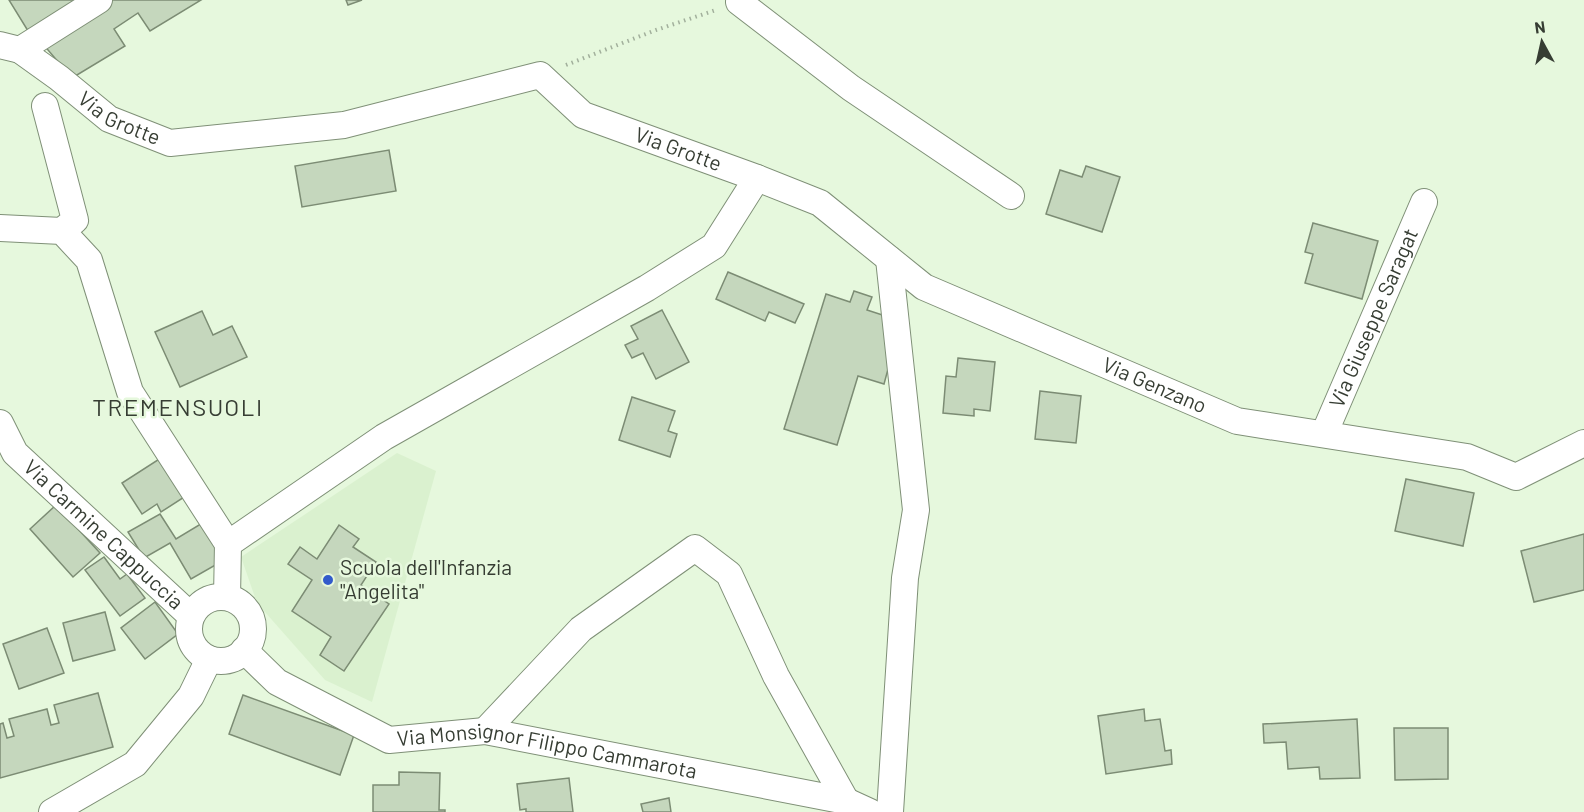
<svg xmlns="http://www.w3.org/2000/svg" width="1584" height="812" viewBox="0 0 1584 812" font-family="Barlow,sans-serif">
<style>
.built{fill:#daf1cf}
.building{fill:#c5d7bd;stroke:#7c8c74;stroke-width:1.5}
.lines{fill:none;stroke-linecap:round;stroke-linejoin:round}
.minor-casing{stroke:#7f9077;stroke-width:28}
.path{stroke:#a2b09c;stroke-width:4;stroke-dasharray:1.5 4.5;stroke-linecap:butt}
.minor{stroke:#fff;stroke-width:26}
.poi-dot{fill:#325bcb;stroke:#e6f8dd;stroke-width:2}
.labels{text-anchor:middle;stroke-width:5;stroke-linejoin:round;paint-order:stroke}
.street-label{font-size:21px;fill:#363d33;stroke:#e6f8dd}
.poi-label{font-size:21px;fill:#363d33;stroke:#e6f8dd;text-anchor:start}
.quarter-label{font-size:24px;letter-spacing:1.5px;fill:#363d33;stroke:#e6f8dd}
</style>
<rect width="100%" height="100%" fill="#e6f8dd"/>
<polygon class="built" points="397,453 436,471 372,702 325,680 257,603 241,557"/>
<g class="building">
<polygon points="9,0 77,0 33,39"/>
<polygon points="110,0 201,0 150,31 138,13 114,29 125,46 72,78 42,43"/>
<polygon points="346,0 362,0 348,5"/>
<polygon points="389,150 396,191 302,207 295,166"/>
<polygon points="1086,166 1120,177 1102,232 1046,214 1060,170 1082,177"/>
<polygon points="1313,223 1378,241 1362,299 1305,283 1313,254 1305,252"/>
<polygon points="728,272 804,304 795,323 769,312 765,321 716,299"/>
<polygon points="854,291 872,297 867,310 901,321 884,384 858,376 837,445 784,429 826,294 850,302"/>
<polygon points="662,310 689,362 656,379 643,353 632,358 625,345 638,339 631,326"/>
<polygon points="202,311 213,335 232,326 247,357 180,387 155,332"/>
<polygon points="958,358 995,362 990,411 974,409 974,416 943,413 946,376 956,377"/>
<polygon points="1040,391 1081,396 1076,443 1035,439"/>
<polygon points="632,397 675,411 668,431 677,434 670,457 619,440"/>
<polygon points="167,454 192,492 161,512 157,504 142,514 122,483"/>
<polygon points="1406,479 1474,493 1463,546 1395,531"/>
<polygon points="56,505 100,553 73,577 30,529"/>
<polygon points="160,514 176,539 204,522 226,559 191,579 170,543 144,558 128,532"/>
<polygon points="339,525 359,539 353,547 376,562 361,585 389,604 344,671 320,655 331,637 292,611 312,580 288,564 300,547 317,559"/>
<polygon points="1584,534 1584,590 1534,602 1521,551"/>
<polygon points="104,557 120,579 127,574 145,598 120,616 85,570"/>
<polygon points="155,602 178,634 145,659 121,628"/>
<polygon points="105,612 115,650 73,661 63,623"/>
<polygon points="47,628 64,673 19,689 3,644"/>
<polygon points="98,693 113,747 0,778 0,724 3,723 7,738 14,736 9,719 47,709 51,725 59,723 54,705"/>
<polygon points="243,695 354,735 340,775 229,734"/>
<polygon points="1144,709 1145,721 1160,719 1165,751 1171,750 1172,764 1106,774 1098,716"/>
<polygon points="1357,719 1360,778 1320,779 1319,767 1288,769 1286,742 1264,743 1263,724"/>
<polygon points="1394,728 1448,728 1448,779 1395,780"/>
<polygon points="399,772 440,773 439,810 445,810 445,812 373,812 373,785 399,785"/>
<polygon points="569,778 573,812 526,812 526,809 520,810 517,784"/>
<polygon points="669,798 671,812 643,812 641,804"/>
</g>
<g class="lines">
<defs>
<g id="minor">
<polyline points="739,2 851,88 1011,196"/>
<path id="s1" d="M0,45L20,50L59,78L109,119L170,143L344,125L540,75L583,115L757,178L714,246L647,288L384,437L228,544"/>
<polyline points="20,50 99,0"/>
<polyline points="45,106 75,220 62,231"/>
<path id="s2" d="M757,178L820,203L924,287L1237,421L1467,457L1516,477L1584,443"/>
<polyline points="0,228 62,231 89,260 130,392 228,544 227,597"/>
<polyline points="889,259 916,510 905,578 890,812"/>
<path id="s3" d="M0,423L15,453L191,616"/>
<path id="s4" d="M1324,434L1424,202"/>
<circle cx="221" cy="629" r="32"/>
<path id="s5" d="M244,650L277,682L389,740L485,731L846,801L870,812"/>
<polyline points="485,731 581,629 695,548 729,574 776,676 846,801"/>
<polyline points="52,812 135,764 191,696 209,659"/>
</g>
</defs>
<use href="#minor" class="minor-casing"/>
<polyline class="path" points="566,65 656,30 716,10"/>
<use href="#minor" class="minor"/>
</g>
<circle class="poi-dot" cx="328" cy="580" r="6"/>
<g class="labels">
<g class="street-label">
<text dy="7" stroke="none"><textPath href="#s1" startOffset="142">Via Grotte</textPath></text>
<text dy="7" stroke="none"><textPath href="#s1" startOffset="736">Via Grotte</textPath></text>
<text dy="7" stroke="none"><textPath href="#s4" startOffset="126">Via Giuseppe Saragat</textPath></text>
<text dy="7" stroke="none"><textPath href="#s2" startOffset="452">Via Genzano</textPath></text>
<text dy="7" stroke="none"><textPath href="#s3" startOffset="154">Via Carmine Cappuccia</textPath></text>
<text dy="7" stroke="none"><textPath href="#s5" startOffset="332">Via Monsignor Filippo Cammarota</textPath></text>
</g>
<g class="poi-label">
<text x="340" y="575">Scuola dell'Infanzia<tspan x="340" dy="24">"Angelita"</tspan></text>
</g>
<g class="quarter-label">
<text x="178" y="416">TREMENSUOLI</text>
</g>
</g>
<g transform="translate(1542 42) rotate(352)" stroke="#e6f8dd" stroke-width="4.5" paint-order="stroke">
<path d="M0-4.5L10 22L0 15L-10 22Z" fill="#363d33"/>
<text y="-9" font-size="16" font-weight="bold" text-anchor="middle" fill="#363d33">N</text>
</g>
</svg>
